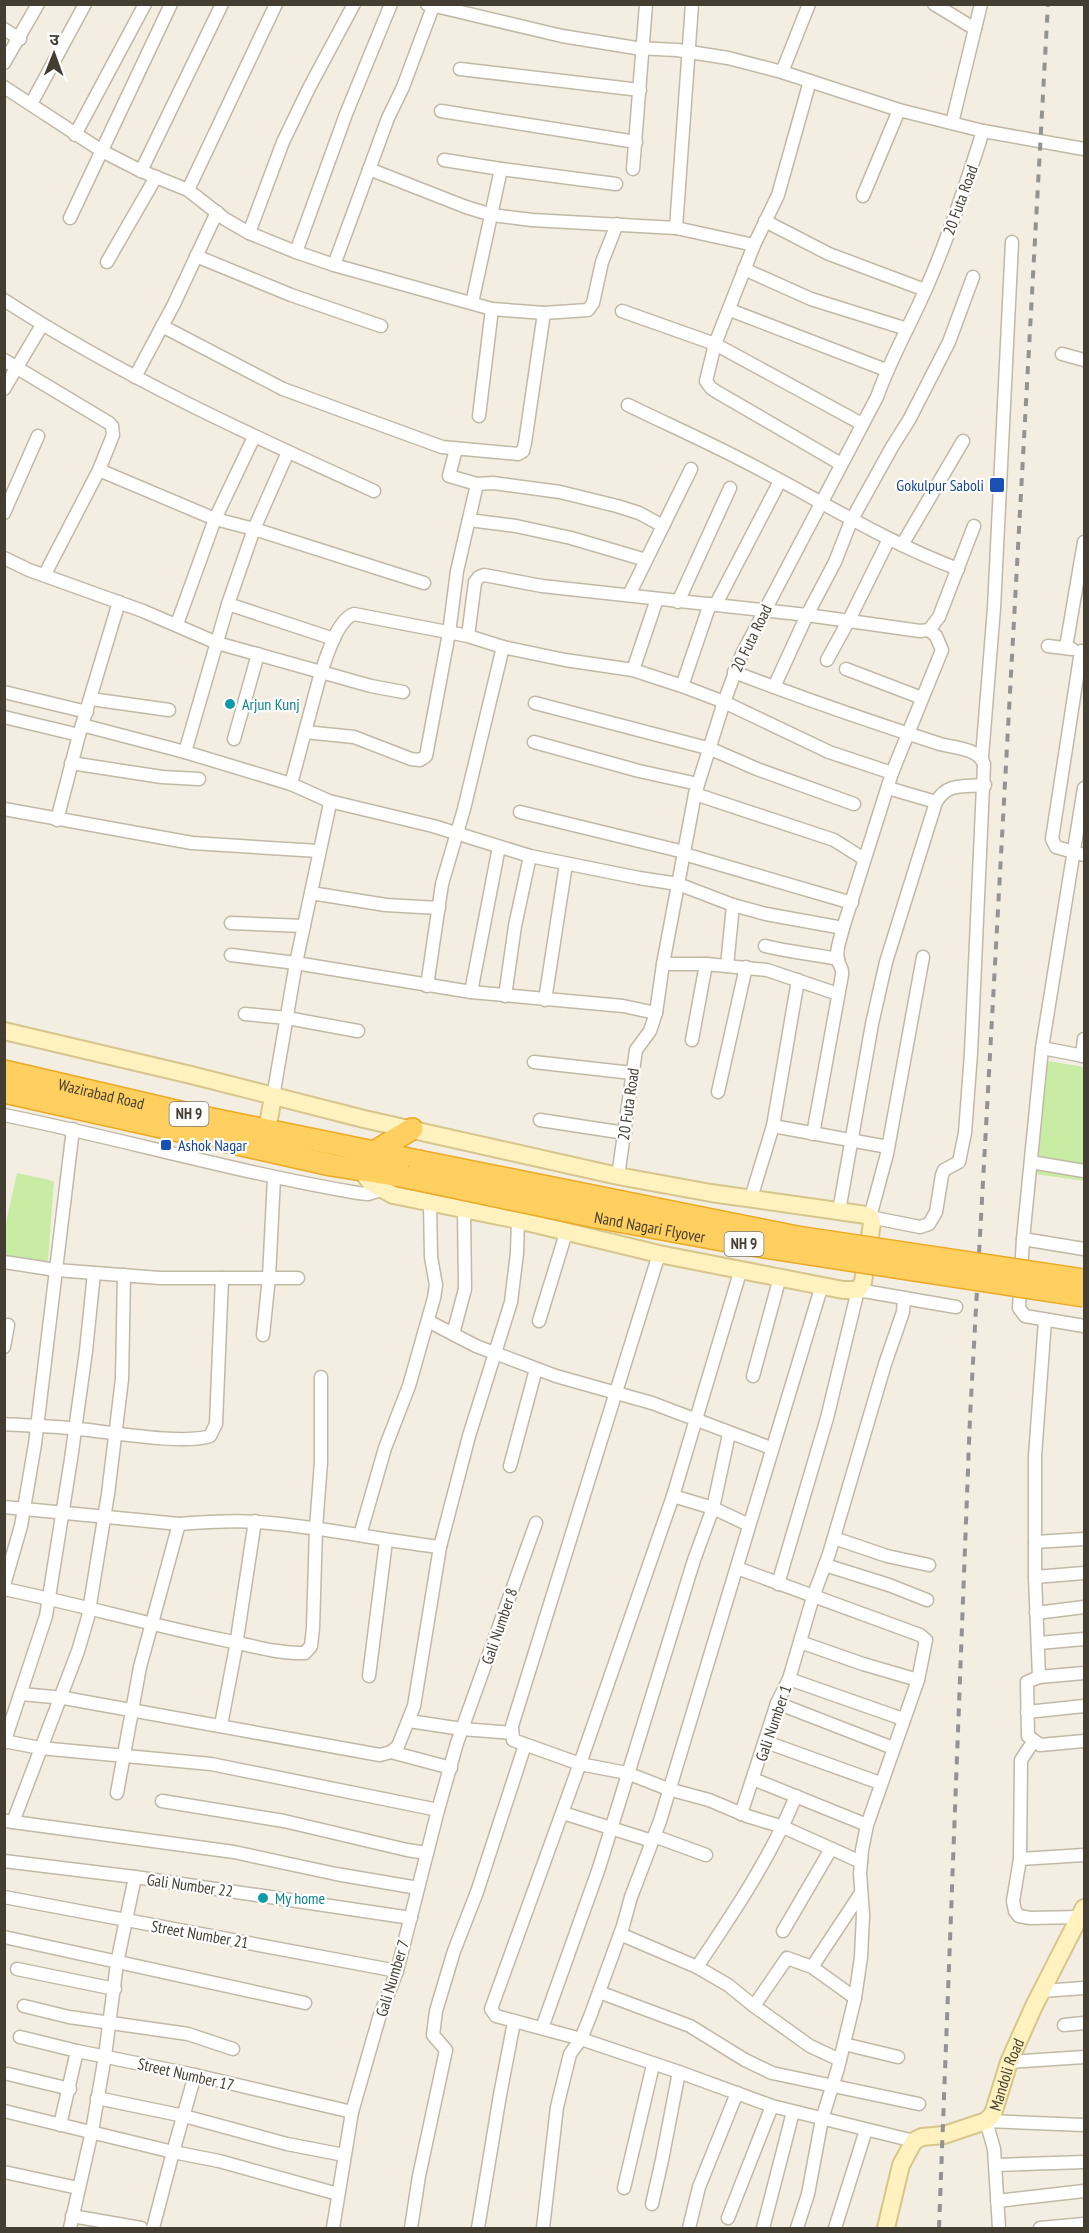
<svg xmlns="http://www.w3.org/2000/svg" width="1089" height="2233" viewBox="0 0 1089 2233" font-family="'PT Sans Narrow','Noto Sans Devanagari',sans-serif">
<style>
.green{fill:#c9eca5}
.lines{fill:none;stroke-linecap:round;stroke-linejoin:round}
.street-casing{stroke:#c1b9a6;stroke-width:15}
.secondary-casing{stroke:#d7c68c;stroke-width:20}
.highway-casing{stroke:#eca921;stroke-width:24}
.street{stroke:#fff;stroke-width:12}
.secondary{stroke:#fff2bf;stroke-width:16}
.highway{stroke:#ffd060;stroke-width:21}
.rail{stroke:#939393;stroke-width:4;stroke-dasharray:8 8;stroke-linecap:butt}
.highway-bridge-casing{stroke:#eca921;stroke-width:24;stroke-linecap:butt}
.highway-bridge{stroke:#ffd060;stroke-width:21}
.transit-dot{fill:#1a4fb4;stroke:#fff;stroke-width:2}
.culture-dot{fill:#0f9aa8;stroke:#fff;stroke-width:2}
.labels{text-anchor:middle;stroke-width:4.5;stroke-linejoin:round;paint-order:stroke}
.shield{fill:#fff;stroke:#7c7870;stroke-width:1.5}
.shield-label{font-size:15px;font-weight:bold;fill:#443e32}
.street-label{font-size:16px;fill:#443e32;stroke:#fff}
.transit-label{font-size:16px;fill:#164399;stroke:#fff;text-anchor:end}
.culture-label{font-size:16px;fill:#0d838f;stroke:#fff;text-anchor:start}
</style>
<rect width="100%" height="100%" fill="#f3eee1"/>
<g class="green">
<polygon points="1037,1059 1084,1067 1084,1181 1028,1173"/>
<polygon points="17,1173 54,1181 48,1261 5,1256 5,1227"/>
</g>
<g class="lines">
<defs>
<g id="street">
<polyline points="427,4 562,36 636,48 677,50 728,58 782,72 899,110 983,131 1084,149"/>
<polyline points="934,4 975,29"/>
<polyline points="4,29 20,39"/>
<polyline points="4,63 38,4"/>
<polyline points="460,69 640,90"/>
<polyline points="782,72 809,4"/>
<polyline points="810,81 778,195 754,245 715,344 706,381 711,388 717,392 841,464"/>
<polyline points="4,87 102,151 141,171 188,190 225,219 249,233 296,252 334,265 492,309 544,313 588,310 593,303 602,262 617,224"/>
<polyline points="31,104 85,4"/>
<polyline points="441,111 636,142"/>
<polyline points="952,123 981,4"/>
<polyline points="75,135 145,4"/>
<polyline points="444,160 501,169"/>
<polyline points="369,169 466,207 492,215 532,220 676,228 754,245"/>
<polyline points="633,169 646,4"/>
<polyline points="141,171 222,4"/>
<polyline points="188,190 276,4"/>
<polyline points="863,196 899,110"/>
<polyline points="70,218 171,4"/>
<polyline points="765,221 829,254 925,290"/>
<polyline points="676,228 692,4"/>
<polyline points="249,233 283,142 309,88 354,4"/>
<polyline points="296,252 346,114 391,4"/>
<polyline points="196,256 291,295 381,326"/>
<polyline points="107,262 156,177"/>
<polyline points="334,265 388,118 403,87 434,4"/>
<polyline points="744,269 811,299 907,329"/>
<path d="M4,300C121,376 248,434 374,491"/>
<polyline points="472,303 501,169 616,184"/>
<polyline points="730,310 886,370"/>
<polyline points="622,311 715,344 862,424"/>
<polyline points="162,326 283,389 442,447 518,454 523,451 525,443 544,313"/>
<polyline points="1062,354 1084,360"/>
<polyline points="4,360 109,423 112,426 113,435 99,470 45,574"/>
<polyline points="135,377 174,304 217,212"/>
<polyline points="4,389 42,325"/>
<path d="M628,405C665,423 703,440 740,459C813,496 881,540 958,569"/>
<polyline points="479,416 492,309"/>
<polyline points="456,449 449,476 477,484 493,483 560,492 617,506 639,513 663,526"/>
<polyline points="99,470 215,519 254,529 424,583"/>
<polyline points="4,513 38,436"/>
<polyline points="469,520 516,526 571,538 646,560"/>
<polyline points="902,545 963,441"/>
<polyline points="4,558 29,570 143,611 217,643 321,672 291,784 329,801 329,808 296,963 273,1097"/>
<polyline points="629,595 691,469"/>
<polyline points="678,602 730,488"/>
<polyline points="228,604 334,639"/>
<polyline points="716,604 780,481"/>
<polyline points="177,624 215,519 254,437"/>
<polyline points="468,636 475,582 479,577 484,575 542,586 807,615 920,631 929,630 939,617 974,526"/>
<polyline points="1048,646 1072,649"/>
<polyline points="1066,647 1084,542"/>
<polyline points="1081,651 1052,839 1056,847 1084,855"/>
<polyline points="827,660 849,620 889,539"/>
<polyline points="846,669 922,698"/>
<polyline points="633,670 657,599"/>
<path d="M734,672C802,698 871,722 940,744C955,748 978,748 984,764L971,1053L965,1133L959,1162L944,1170L942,1175L936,1212L929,1224L920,1227L870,1217L887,1154L923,957"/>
<polyline points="682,686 710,604"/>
<polyline points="774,687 807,615 835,562 851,521 892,447 909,420 949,342 973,277"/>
<polyline points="4,692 87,712"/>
<path d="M403,692L371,686L321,672C327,656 337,620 354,614L468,636L503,647L565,660L633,670L682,686L724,702L829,752L892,773"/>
<polyline points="91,699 169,710"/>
<polyline points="535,703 711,749 757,769 854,804"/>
<polyline points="4,717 79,735"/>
<polyline points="82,725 185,752 291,784"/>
<polyline points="305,732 354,737 411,759 420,760 426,756 449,633 457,571 477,484"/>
<polyline points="234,739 258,654"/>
<polyline points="534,742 639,771 698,784"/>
<polyline points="185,752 228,604 254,529 288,452"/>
<polyline points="982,757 994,608 1012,242"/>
<polyline points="71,763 162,777 199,779"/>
<polyline points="888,788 936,802"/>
<polyline points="1084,788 1042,1048 1084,1056"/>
<polyline points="695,794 834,840 864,859"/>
<polyline points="329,801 433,826 530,856 639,878 678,884 733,905 766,914 843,928"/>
<polyline points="4,809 192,843 318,851"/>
<polyline points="520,812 684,852"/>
<polyline points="57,820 79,735 119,602"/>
<polyline points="684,854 852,903"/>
<polyline points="311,893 386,905 439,908"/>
<polyline points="231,923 304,926"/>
<path d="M765,946C789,952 813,954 838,959"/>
<polyline points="231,955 296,963 471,992 623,1006 656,1013"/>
<polyline points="663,964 706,964 767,970 838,994"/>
<polyline points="727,966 733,905"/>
<polyline points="427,986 442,884 464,809 503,647"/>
<polyline points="471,992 499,847"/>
<polyline points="505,996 515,926 530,856"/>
<polyline points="545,1000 566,864"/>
<polyline points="245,1014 287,1018 358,1031"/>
<polyline points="692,1040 706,964"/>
<polyline points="1042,1048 1023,1239 1019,1308 1025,1316 1084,1326"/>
<polyline points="1082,1056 1084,1039"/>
<polyline points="534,1062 632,1073"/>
<polyline points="718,1092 746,967"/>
<path d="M4,1115C123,1139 239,1173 358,1193L368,1194L381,1190"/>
<polyline points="540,1120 625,1133"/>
<polyline points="773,1126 888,1147"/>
<path d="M813,1134L842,975C843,967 839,966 838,960C835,951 841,937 843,928L892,773L942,650L936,636L929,630"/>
<polyline points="1031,1162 1084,1171"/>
<path d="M618,1176L636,1050L650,1031L656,1013L663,964L695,794L724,702L742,654L877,397C890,360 909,327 925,291C948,239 966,185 983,131"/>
<polyline points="751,1198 773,1126 798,980"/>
<path d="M839,1211L872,1024L886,962L936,802C948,782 963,787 985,785"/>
<polyline points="1023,1239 1084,1249"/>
<polyline points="659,1254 512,1726 513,1740 580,1764 627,1773 668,1789 709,1800 747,1816 783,1827 861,1862"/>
<polyline points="4,1262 56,1270 160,1278 298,1278"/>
<polyline points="741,1269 673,1496 583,1755 491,2009 496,2016 581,2039 679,2072 772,2106 914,2141"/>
<polyline points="1045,1320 1035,1456 1035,1577 1039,1677 1084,1673"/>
<polyline points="428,1321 476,1346 556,1376 652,1403 771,1448"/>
<polyline points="539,1321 566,1233"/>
<polyline points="453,1334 465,1289 464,1210"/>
<polyline points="263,1335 269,1277 274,1178"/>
<polyline points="4,1347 8,1325"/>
<polyline points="753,1376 780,1277"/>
<path d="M4,1424C29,1426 55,1426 79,1429C110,1432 184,1445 210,1436L216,1424L222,1278"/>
<polyline points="510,1466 536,1369"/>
<polyline points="673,1496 713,1508 749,1525"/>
<polyline points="4,1507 179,1524"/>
<polyline points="360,1535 385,1448 409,1386 434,1298 436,1285 431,1257 430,1204"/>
<polyline points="834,1538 887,1556 929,1565"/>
<polyline points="1035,1542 1084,1539"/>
<polyline points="825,1565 889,1585 927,1600"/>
<polyline points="737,1568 920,1635 926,1640 918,1680 867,1825 862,1850 860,1873 863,1915 861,1957 855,1998 838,2068 822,2119 808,2194 797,2228"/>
<polyline points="1035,1577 1084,1573"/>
<polyline points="778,1584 827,1418 858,1290 956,1307"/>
<polyline points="4,1585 21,1526 35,1444 73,1129"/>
<path d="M4,1589C78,1604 150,1625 224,1640C250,1645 278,1654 305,1653L311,1646L313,1628L316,1528L321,1462V1377"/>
<polyline points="1036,1613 1084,1607"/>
<polyline points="800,1642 863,1664 918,1680"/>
<polyline points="1039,1643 1084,1639"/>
<polyline points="369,1676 386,1541"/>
<polyline points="1039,1677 1027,1682 1028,1736 1040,1745 1084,1741"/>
<polyline points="789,1679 903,1719"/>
<polyline points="21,1694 64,1698 380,1755 391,1752 398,1746 414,1706 440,1547 469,1436 511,1302 517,1253 518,1220"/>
<polyline points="777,1703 893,1748"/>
<polyline points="1027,1712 1084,1706"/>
<polyline points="409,1721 462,1729 512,1733"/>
<polyline points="221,1725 235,1652 255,1521"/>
<polyline points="4,1741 40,1748 211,1764 438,1810"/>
<polyline points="766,1742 880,1783"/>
<polyline points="1033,1742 1021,1760 1020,1859 1013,1901 1015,1911 1019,1916 1030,1918 1080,1917"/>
<polyline points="4,1743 46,1616 71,1459 86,1351 94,1273"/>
<polyline points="391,1752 451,1768"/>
<polyline points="753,1779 867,1825"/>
<path d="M117,1793L140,1667L179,1524C204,1522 232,1520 257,1522C318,1526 379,1540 440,1547"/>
<polyline points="162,1801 284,1821 407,1850 427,1853"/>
<polyline points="563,1813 652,1841"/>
<polyline points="741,1814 777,1703 789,1679 813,1597 829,1554 885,1364 903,1312 904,1298"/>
<polyline points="6,1821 234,1852 336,1874 418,1888"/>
<polyline points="13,1822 78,1651 88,1617 108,1494 122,1379 124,1275"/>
<polyline points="654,1836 706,1855"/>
<polyline points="1020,1859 1084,1855"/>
<polyline points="4,1861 135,1877 411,1918"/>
<polyline points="4,1897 397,1971"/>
<polyline points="783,1931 831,1849"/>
<polyline points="620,1934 697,1967 728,1985 754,2006 810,2046 840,2060"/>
<polyline points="4,1937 305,2003"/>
<path d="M697,1967C734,1912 771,1857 796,1796"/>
<polyline points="812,1967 861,1893"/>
<polyline points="17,1969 115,1989"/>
<polyline points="1042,1991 1084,1988"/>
<polyline points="599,1992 690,2026 745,2060 772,2073 919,2104"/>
<polyline points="24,2006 69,2017 188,2034 233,2049"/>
<polyline points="754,2006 787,1958 812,1967 855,1998"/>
<polyline points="1064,2025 1084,2023"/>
<polyline points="542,2028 599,1868 694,1560 713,1508 729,1434"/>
<polyline points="20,2037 77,2051 195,2075 352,2112"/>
<polyline points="844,2044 898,2057"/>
<polyline points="1009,2062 1084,2057"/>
<polyline points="8,2074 70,2089"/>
<polyline points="97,2098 184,2116 287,2144 344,2155"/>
<polyline points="4,2111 173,2152 219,2161 338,2194"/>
<polyline points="60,2125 77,2051"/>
<polyline points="996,2165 1084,2162"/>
<polyline points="4,2172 78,2188"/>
<polyline points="624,2188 653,2065"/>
<polyline points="997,2201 1084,2191"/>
<polyline points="652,2204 662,2160 679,2072"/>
<polyline points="72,2216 141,2228"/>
<polyline points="728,2218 772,2106"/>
<polyline points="70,2228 92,2131 105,2056 117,1963 135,1877"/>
<polyline points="153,2228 173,2152 195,2075"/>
<polyline points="333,2228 352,2112 379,2018 397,1971 438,1810 457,1743 536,1523"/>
<polyline points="411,2228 419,2176 446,2050 433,2035 436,2011 454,1951 477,1892 525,1745"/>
<polyline points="478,2228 500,2095 514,2022"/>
<polyline points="543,2228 557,2107 570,2054 581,2039 591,2014 623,1926 631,1897 660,1821 822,1285"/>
<polyline points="689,2228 699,2187 737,2093"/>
<polyline points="763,2228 793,2112"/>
<polyline points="835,2228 866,2130"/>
<polyline points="999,2228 994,2149 986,2121 1084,2125"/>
<polyline points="1040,2228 1084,2224"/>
</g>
<g id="secondary">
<polyline points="4,1031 191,1075 364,1119 618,1176 711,1193 866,1215 870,1217 872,1223 863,1282 858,1290 843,1290 659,1254 518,1220 393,1195 371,1183 361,1170"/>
<polyline points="267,1130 273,1097"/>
<path id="s1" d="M886,2228L901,2165L914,2141L922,2137L944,2135L986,2121L993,2114L1009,2062L1034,2006L1084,1908"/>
</g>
<g id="highway">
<path id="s2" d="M4,1071L193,1115L418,1161"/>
<polyline points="4,1092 331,1165 406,1177"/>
<polyline points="374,1152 412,1129"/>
</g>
</defs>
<use href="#street" class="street-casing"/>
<use href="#secondary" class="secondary-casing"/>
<use href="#highway" class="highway-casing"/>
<use href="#street" class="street"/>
<use href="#secondary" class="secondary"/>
<use href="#highway" class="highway"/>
<polyline class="rail" points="939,2228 970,1417 1048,4"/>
<defs>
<g id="highway-bridge">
<polyline points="418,1161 797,1237 1084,1280"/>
<path id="s3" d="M406,1177L591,1216L738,1243L1084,1296"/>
</g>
</defs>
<use href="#highway-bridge" class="highway-bridge-casing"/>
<use href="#highway-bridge" class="highway-bridge"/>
</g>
<g class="transit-dot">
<rect x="989" y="477" width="16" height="16" rx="3"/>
<rect x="160" y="1139" width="12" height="12" rx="3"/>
</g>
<g class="culture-dot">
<circle cx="230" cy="704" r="6"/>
<circle cx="263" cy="1898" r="6"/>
</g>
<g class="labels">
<g class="shield">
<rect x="169.5" y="1102" width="39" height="24" rx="4.5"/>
<rect x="724.5" y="1232" width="39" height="24" rx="4.5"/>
</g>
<g class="shield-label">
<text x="189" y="1119">NH 9</text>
<text x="744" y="1249">NH 9</text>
</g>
<g class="street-label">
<text transform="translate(960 200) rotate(-70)" y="6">20 Futa Road</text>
<text transform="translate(751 638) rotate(-64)" y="6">20 Futa Road</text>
<text dy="6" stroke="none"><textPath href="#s2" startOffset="100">Wazirabad Road</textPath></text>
<text transform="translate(628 1104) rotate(-82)" y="6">20 Futa Road</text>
<text dy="6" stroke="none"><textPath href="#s3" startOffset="249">Nand Nagari Flyover</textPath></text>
<text transform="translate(499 1626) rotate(-71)" y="6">Gali Number 8</text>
<text transform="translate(773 1723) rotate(-71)" y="6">Gali Number 1</text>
<text transform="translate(190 1885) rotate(8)" y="6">Gali Number 22</text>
<text transform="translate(200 1934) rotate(10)" y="6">Street Number 21</text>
<text transform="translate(392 1978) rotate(-73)" y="6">Gali Number 7</text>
<text transform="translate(186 2074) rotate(13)" y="6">Street Number 17</text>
<text dy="6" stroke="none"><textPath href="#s1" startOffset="219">Mandoli Road</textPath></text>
</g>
<g class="transit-label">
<text x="984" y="491">Gokulpur Saboli</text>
<text x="178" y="1151" text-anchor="start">Ashok Nagar</text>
</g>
<g class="culture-label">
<text x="242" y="710">Arjun Kunj</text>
<text x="275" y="1904">My home</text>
</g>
</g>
<rect width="1089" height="2233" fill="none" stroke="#443e32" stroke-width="12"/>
<g transform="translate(54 54) rotate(1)" stroke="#ffffff" stroke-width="4.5" paint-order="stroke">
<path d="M0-4.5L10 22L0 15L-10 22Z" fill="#443e32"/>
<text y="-9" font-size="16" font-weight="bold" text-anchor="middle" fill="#443e32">उ</text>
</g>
</svg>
